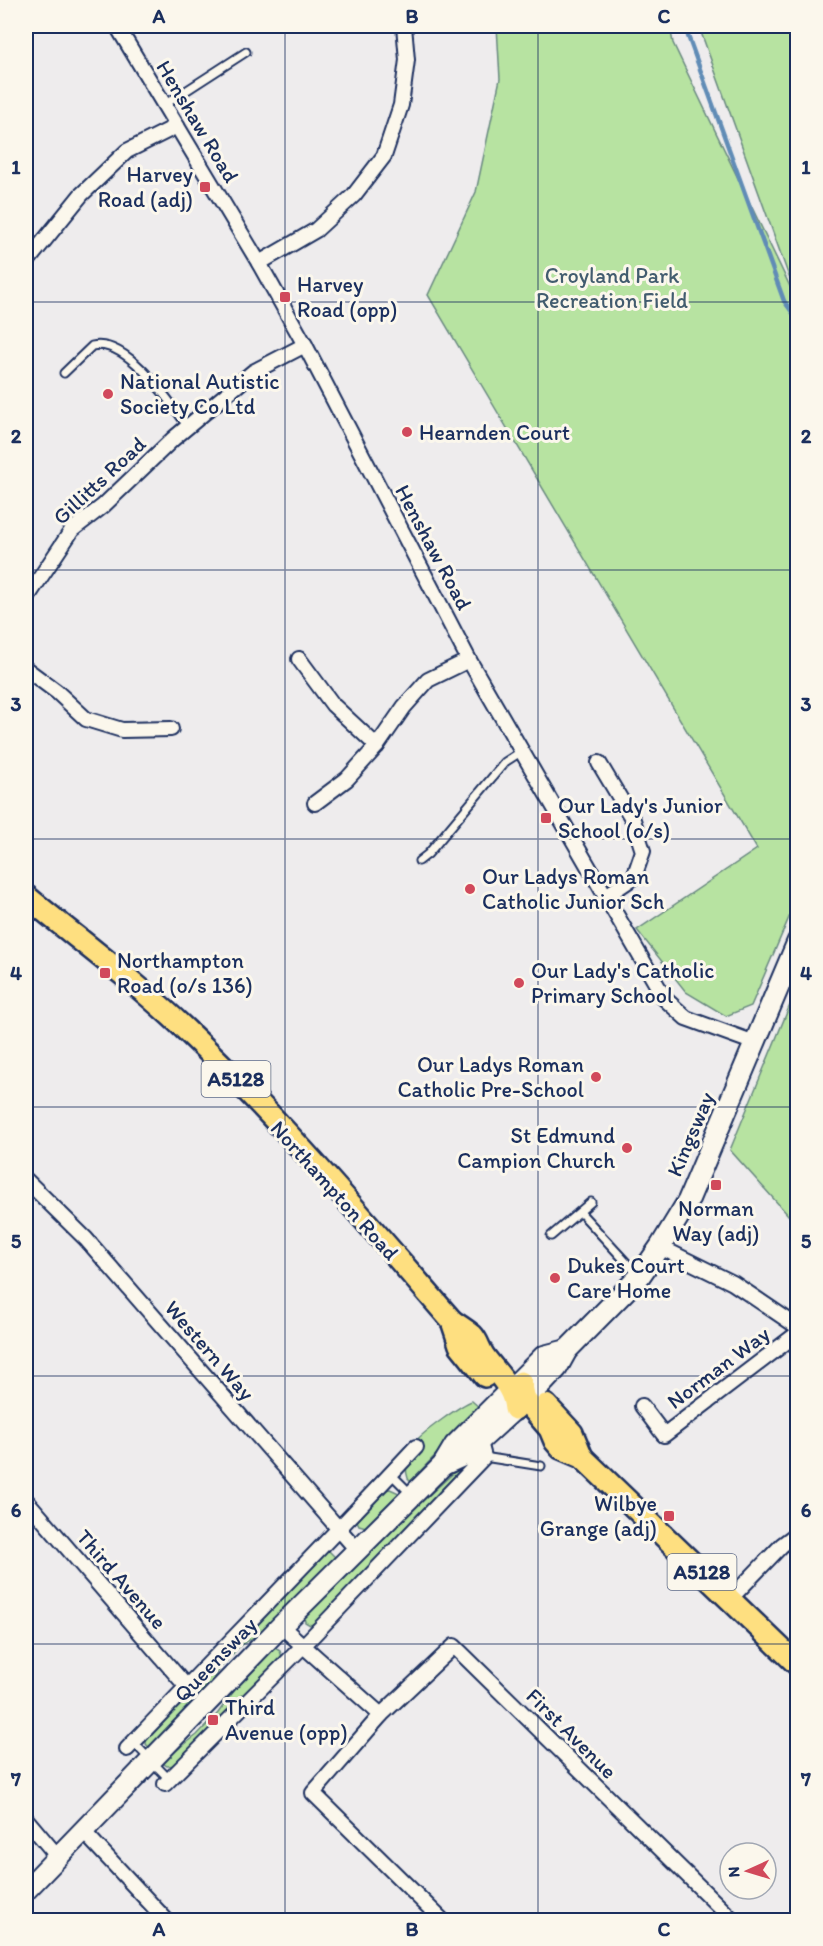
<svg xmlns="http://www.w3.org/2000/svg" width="823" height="1946" viewBox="0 0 823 1946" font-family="Itim,sans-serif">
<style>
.green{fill:#b7e3a1;stroke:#698980;stroke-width:1.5}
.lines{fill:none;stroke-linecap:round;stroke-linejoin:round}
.stream{stroke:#618cb6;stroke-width:4.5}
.lane-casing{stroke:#1b2f5e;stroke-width:11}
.street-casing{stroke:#1b2f5e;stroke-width:18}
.secondary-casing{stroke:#1b2f5e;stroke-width:24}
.primary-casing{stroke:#1b2f5e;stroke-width:26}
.lane{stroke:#fbf7ec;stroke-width:7}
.street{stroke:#fbf7ec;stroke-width:14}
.secondary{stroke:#fbf7ec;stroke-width:20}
.primary{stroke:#fedf80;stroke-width:21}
.grid{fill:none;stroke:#1b2f5e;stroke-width:1.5;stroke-opacity:0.55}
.poi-dot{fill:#d1495b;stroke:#fbf7ec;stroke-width:2}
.labels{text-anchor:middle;stroke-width:6;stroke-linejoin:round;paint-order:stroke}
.shield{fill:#fbf7ec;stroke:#5e6b89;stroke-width:1.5}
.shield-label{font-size:21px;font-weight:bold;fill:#1b2f5e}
.street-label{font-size:22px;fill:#1b2f5e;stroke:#fbf7ec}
.poi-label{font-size:22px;fill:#1b2f5e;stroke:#fbf7ec;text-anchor:start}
.park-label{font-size:22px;fill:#425c6f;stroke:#fbf7ec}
.neatline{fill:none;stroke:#1b2f5e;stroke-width:2}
.grid-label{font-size:20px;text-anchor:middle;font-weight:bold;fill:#1b2f5e}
</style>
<rect width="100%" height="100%" fill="#eeeced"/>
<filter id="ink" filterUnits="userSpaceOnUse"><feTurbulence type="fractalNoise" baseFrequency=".0167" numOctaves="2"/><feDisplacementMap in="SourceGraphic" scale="12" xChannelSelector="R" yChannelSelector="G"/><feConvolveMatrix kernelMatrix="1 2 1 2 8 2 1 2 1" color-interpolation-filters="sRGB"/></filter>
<g filter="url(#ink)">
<g class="green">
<polygon points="497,26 670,26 673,43 797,301 797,899 751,1006 726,1016 686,992 637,930 757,849 428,295 476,192 500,79"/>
<polygon points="701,26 797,26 797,299 702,35"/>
<polygon points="797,988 797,1225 730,1150"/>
<path d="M472,1401L480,1408L410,1482C403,1472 407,1451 415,1442C422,1433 462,1404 472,1401Z"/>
<polygon points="472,1456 472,1463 316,1623 310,1625 305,1622 304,1617 361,1557"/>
<polygon points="390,1489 399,1493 366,1527 359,1525 356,1519 385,1490"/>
<polygon points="329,1551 335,1557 332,1562 272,1624 238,1648 221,1667 200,1699 151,1750 146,1744 147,1734 322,1552"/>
<polygon points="275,1648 280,1651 282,1657 194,1749 177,1765 167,1766 161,1762 197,1735 218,1713 239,1684 269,1651"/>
</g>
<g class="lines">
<polyline class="stream" points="689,26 688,36 784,301 798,320"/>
<defs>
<g id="lane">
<polyline points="164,105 246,52"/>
<path d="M64,373L92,346C127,337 170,402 188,427"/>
<polyline points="419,861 428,854 505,762 522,751"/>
<polyline points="580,1212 638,1275"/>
<polyline points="551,1236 591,1202"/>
<polyline points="484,1457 541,1466"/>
<polyline points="391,1474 410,1493"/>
<polyline points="133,1742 169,1779"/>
</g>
<g id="street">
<polyline points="117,26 259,263 305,345 469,660 665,999 686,1018 755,1043"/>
<polyline points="26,263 81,195 127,151 177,126"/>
<polyline points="259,263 316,230 354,195 384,156 401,105 407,60 404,26"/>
<polyline points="26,599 72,530 103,506 173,439 253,372 305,345"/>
<polyline points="299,659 333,705 377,746"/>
<polyline points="26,669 57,692 86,719 122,730 171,729"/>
<polyline points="599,763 633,820 643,851 634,877 606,896"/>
<polyline points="315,803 347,779 377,746 404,707 428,680 469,660"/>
<polyline points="26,1180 86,1239 358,1551"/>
<polyline points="660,1247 733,1283 798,1327"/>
<polyline points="642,1406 664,1435 798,1333"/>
<polyline points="26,1500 186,1686"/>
<polyline points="730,1599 782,1545 798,1533"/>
<polyline points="281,1626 381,1715"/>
<path d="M127,1749C223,1648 321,1549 416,1447"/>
<polyline points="165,1784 303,1646 484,1457 480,1442"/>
<polyline points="26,1819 58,1857"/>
<polyline points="83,1831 166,1920"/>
<polyline points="442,1920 313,1793 381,1715 454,1646 733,1920"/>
</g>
<g id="secondary">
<polyline points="443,1465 463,1456 544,1382 557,1368 567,1350 639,1277 660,1247 688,1201 798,941"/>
<polyline points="26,1890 281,1626 443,1465 455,1445 544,1356 567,1350"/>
</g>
<g id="primary">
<path d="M26,896C79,940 136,982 186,1030C281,1120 366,1222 452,1321C458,1325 466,1330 472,1335C478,1341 479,1349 484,1356C497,1374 513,1386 515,1409"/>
<polyline points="452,1321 460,1345 485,1376"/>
<polyline points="521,1382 525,1400 550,1429 555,1441 561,1448 582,1457 798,1665"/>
<polyline points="546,1405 572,1433 582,1457"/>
</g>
</defs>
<use href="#lane" class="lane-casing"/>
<use href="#street" class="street-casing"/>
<use href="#secondary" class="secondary-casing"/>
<use href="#primary" class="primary-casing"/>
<use href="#lane" class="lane"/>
<use href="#street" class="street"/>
<use href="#secondary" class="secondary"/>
<use href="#primary" class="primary"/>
</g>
</g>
<path class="grid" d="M285,26V1920M538,26V1920M26,302H798M26,570H798M26,839H798M26,1107H798M26,1376H798M26,1644H798"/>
<g class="poi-dot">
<rect x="199" y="181" width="12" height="12" rx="3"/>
<rect x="279" y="291" width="12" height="12" rx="3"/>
<circle cx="108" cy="394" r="6"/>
<circle cx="407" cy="432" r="6"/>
<rect x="540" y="812" width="12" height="12" rx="3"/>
<circle cx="470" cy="889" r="6"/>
<rect x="99" y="967" width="12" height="12" rx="3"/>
<circle cx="519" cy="983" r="6"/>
<circle cx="596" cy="1077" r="6"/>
<circle cx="627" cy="1148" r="6"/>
<rect x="710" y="1179" width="12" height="12" rx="3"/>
<circle cx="555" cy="1278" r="6"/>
<rect x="663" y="1510" width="12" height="12" rx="3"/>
<rect x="207" y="1714" width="12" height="12" rx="3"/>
</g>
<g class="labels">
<g class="shield">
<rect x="201.5" y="1061" width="69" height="36" rx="4.5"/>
<rect x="667.5" y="1554" width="69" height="36" rx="4.5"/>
</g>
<g class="shield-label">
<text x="236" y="1086">A5128</text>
<text x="702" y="1579">A5128</text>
</g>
<g class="street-label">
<text transform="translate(198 121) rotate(59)" y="8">Henshaw Road</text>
<text transform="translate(99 480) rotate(-43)" y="8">Gillitts Road</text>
<text transform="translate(434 547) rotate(62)" y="8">Henshaw Road</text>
<text transform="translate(690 1134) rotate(-67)" y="8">Kingsway</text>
<text transform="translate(335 1190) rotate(48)" y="8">Northampton Road</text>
<text transform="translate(210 1350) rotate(49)" y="8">Western Way</text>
<text transform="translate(718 1367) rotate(-37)" y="8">Norman Way</text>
<text transform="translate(122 1579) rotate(49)" y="8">Third Avenue</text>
<text transform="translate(215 1659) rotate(-46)" y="8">Queensway</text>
<text transform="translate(572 1733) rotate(45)" y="8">First Avenue</text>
</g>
<g class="poi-label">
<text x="193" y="182" text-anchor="end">Harvey<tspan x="193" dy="25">Road (adj)</tspan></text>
<text x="297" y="292">Harvey<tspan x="297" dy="25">Road (opp)</tspan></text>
<text x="120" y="389">National Autistic<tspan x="120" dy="25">Society Co Ltd</tspan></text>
<text x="419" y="440">Hearnden Court</text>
<text x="558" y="813">Our Lady's Junior<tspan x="558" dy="25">School (o/s)</tspan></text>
<text x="482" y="884">Our Ladys Roman<tspan x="482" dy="25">Catholic Junior Sch</tspan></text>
<text x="117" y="968">Northampton<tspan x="117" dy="25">Road (o/s 136)</tspan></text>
<text x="531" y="978">Our Lady's Catholic<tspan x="531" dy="25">Primary School</tspan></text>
<text x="584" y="1072" text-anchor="end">Our Ladys Roman<tspan x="584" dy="25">Catholic Pre-School</tspan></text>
<text x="615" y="1143" text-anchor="end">St Edmund<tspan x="615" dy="25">Campion Church</tspan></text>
<text x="716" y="1216" text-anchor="middle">Norman<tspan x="716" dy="25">Way (adj)</tspan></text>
<text x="567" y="1273">Dukes Court<tspan x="567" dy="25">Care Home</tspan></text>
<text x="657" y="1511" text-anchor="end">Wilbye<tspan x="657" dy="25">Grange (adj)</tspan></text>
<text x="225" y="1715">Third<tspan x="225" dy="25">Avenue (opp)</tspan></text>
</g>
<g class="park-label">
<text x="612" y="283">Croyland Park<tspan x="612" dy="25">Recreation Field</tspan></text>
</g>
</g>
<rect width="823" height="1946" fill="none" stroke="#fbf7ec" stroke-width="66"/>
<g transform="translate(748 1871) rotate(266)"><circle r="28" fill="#fbf7ec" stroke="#a1a7b3" stroke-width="1.5"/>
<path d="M0-4.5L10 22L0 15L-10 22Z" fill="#d1495b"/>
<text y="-9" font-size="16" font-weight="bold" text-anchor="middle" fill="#1b2f5e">N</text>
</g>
<rect x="33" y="33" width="757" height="1880" class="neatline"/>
<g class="grid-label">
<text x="159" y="23">A</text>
<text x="412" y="23">B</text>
<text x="664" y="23">C</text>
<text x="16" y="174">1</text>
<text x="806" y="174">1</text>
<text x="16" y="443">2</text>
<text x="806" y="443">2</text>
<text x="16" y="711">3</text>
<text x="806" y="711">3</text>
<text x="16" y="980">4</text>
<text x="806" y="980">4</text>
<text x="16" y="1248">5</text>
<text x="806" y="1248">5</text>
<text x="16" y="1517">6</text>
<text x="806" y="1517">6</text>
<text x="16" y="1786">7</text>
<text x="806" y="1786">7</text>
<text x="159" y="1936">A</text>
<text x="412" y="1936">B</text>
<text x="664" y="1936">C</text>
</g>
</svg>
